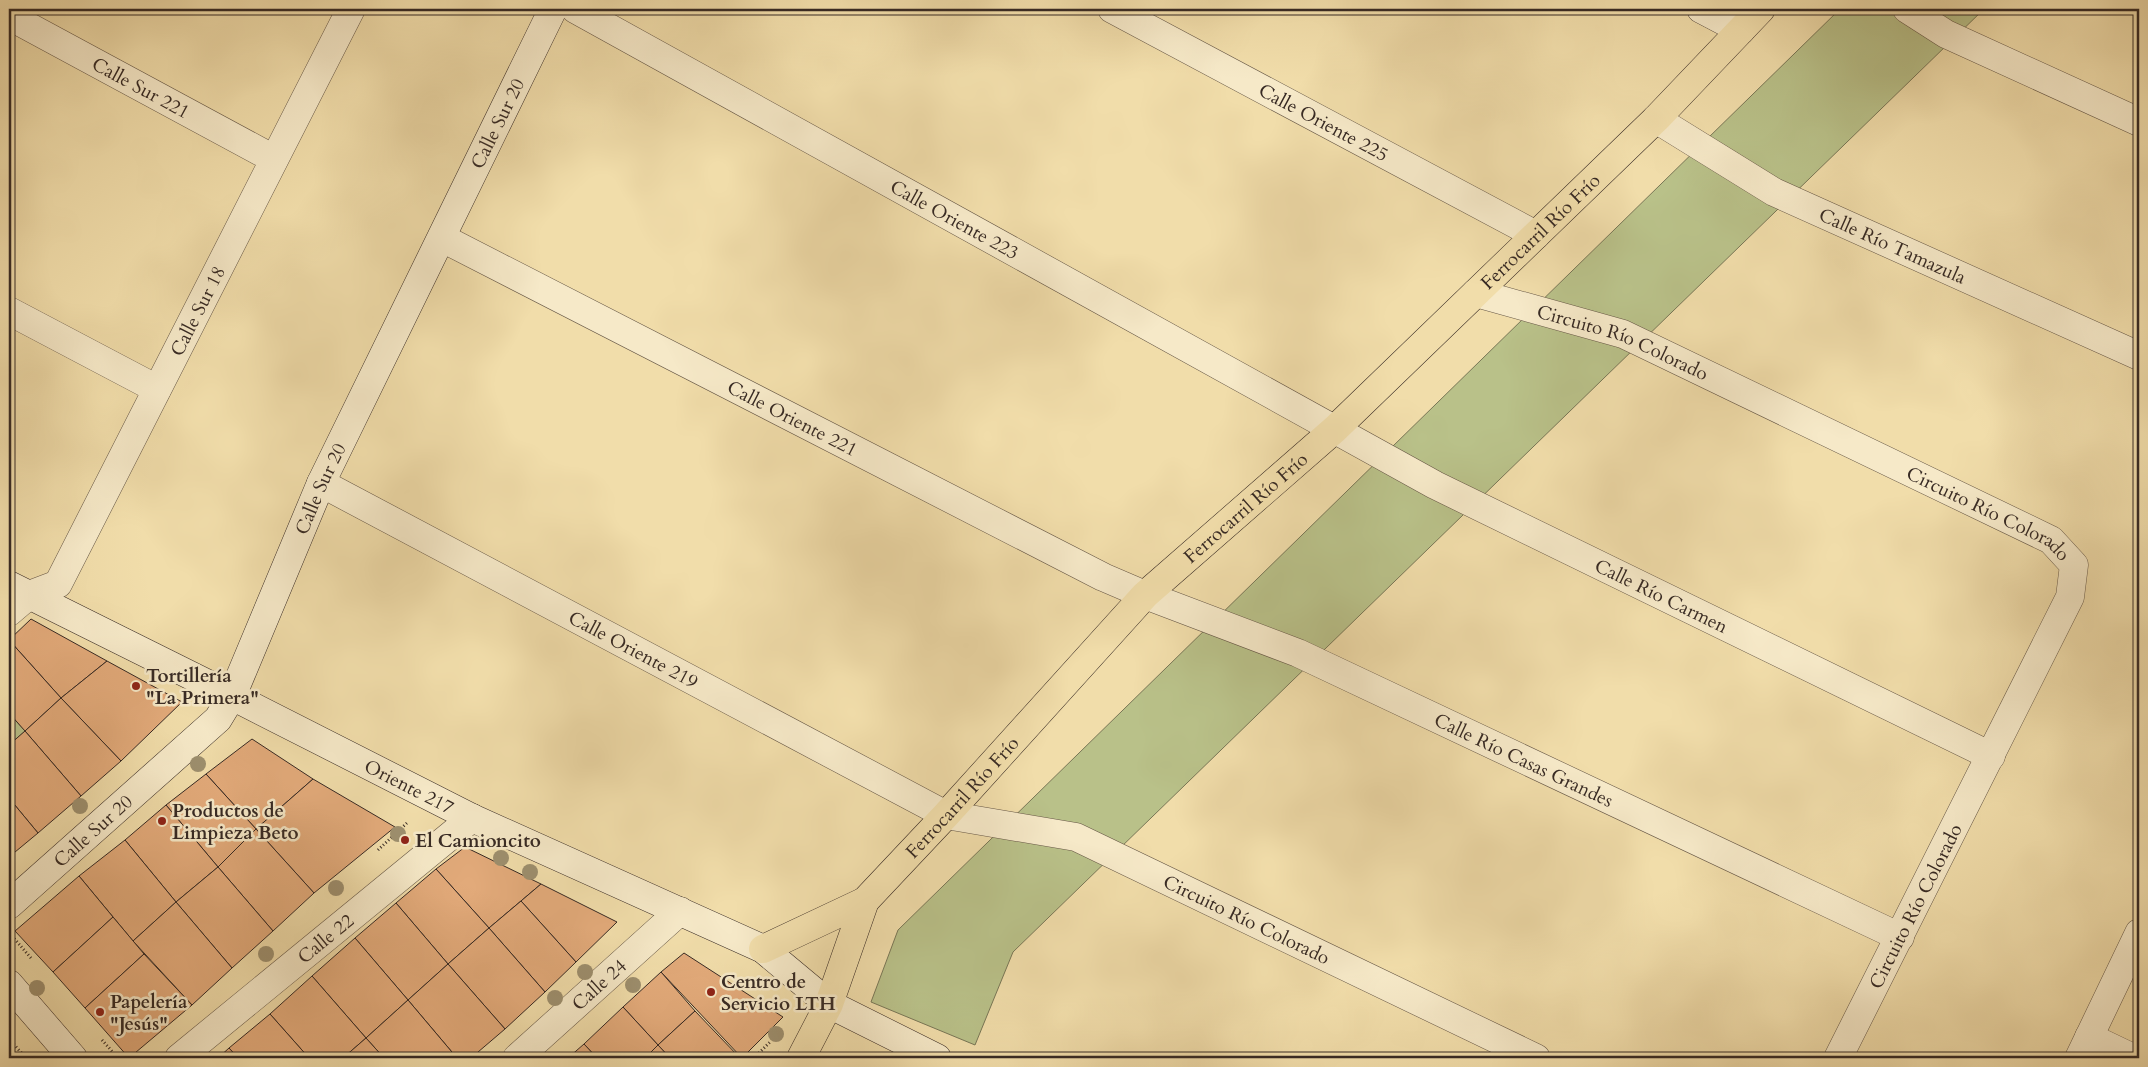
<svg xmlns="http://www.w3.org/2000/svg" width="2148" height="1067" viewBox="0 0 2148 1067" font-family="Cardo,serif">
<style>
.green{fill:#b9c189;stroke:#787656}
.building{fill:#e2aa7a;stroke:#372a24}
.lines{fill:none;stroke-linecap:round;stroke-linejoin:round}
.street-casing{stroke:#665746;stroke-width:29}
.secondary-casing{stroke:#372a24;stroke-width:29}
.primary-casing{stroke:#372a24;stroke-width:29}
.path{stroke:#372a24;stroke-width:3;stroke-dasharray:1 2.5;stroke-linecap:butt}
.street{stroke:#f6e9c8;stroke-width:28}
.secondary{stroke:#f6e9c8;stroke-width:28}
.primary{stroke:#f1ddaa;stroke-width:28}
.tree{fill:#9d8f6e}
.poi-dot{fill:#8f2418;stroke:#f6e9c8;stroke-width:2}
.labels{text-anchor:middle;stroke-width:5;stroke-linejoin:round;paint-order:stroke}
.street-label{font-size:19px;fill:#372a24;stroke:#f6e9c8}
.poi-label{font-size:19px;font-weight:bold;fill:#372a24;stroke:#f6e9c8;text-anchor:start}
</style>
<rect width="100%" height="100%" fill="#f1ddaa"/>
<filter id="stains"><feTurbulence type="fractalNoise" baseFrequency=".004" numOctaves="4"/><feColorMatrix values="0 0 0 0 .2 0 0 0 0 .09 0 0 0 0 .02 0 0 0 .5 -.17"/></filter>
<radialGradient id="worn" r=".72"><stop offset=".6" stop-color="#630" stop-opacity="0"/><stop offset="1" stop-color="#630" stop-opacity=".3"/></radialGradient>
<g class="green">
<polygon points="1840,9 1984,9 1013,952 975,1045 871,1002 898,930"/>
<polygon points="9,713 25,731 9,745"/>
</g>
<g class="building">
<polygon points="31,619 107,661 61,698 9,640"/>
<polygon points="9,640 61,698 25,731 9,713"/>
<polygon points="107,661 182,702 121,761 61,698"/>
<polygon points="61,698 121,761 81,796 25,731"/>
<polygon points="25,731 81,796 38,833 9,798 9,745"/>
<polygon points="252,739 313,779 256,829 206,774"/>
<polygon points="206,774 256,829 218,867 166,805"/>
<polygon points="313,779 395,827 314,893 256,829"/>
<polygon points="9,798 38,833 9,857"/>
<polygon points="166,805 218,867 176,902 125,840"/>
<polygon points="256,829 314,893 273,931 218,867"/>
<polygon points="125,840 176,902 133,941 79,876"/>
<polygon points="465,847 541,884 489,928 436,869"/>
<polygon points="218,867 273,931 232,968 176,902"/>
<polygon points="436,869 489,928 448,964 396,903"/>
<polygon points="79,876 113,917 53,972 15,931"/>
<polygon points="541,884 617,922 576,962 521,901"/>
<polygon points="521,901 576,962 545,992 489,928"/>
<polygon points="176,902 232,968 192,1005 133,941"/>
<polygon points="396,903 448,964 408,1000 355,938"/>
<polygon points="113,917 144,954 85,1008 53,972"/>
<polygon points="489,928 545,992 505,1029 448,964"/>
<polygon points="355,938 408,1000 366,1038 312,976"/>
<polygon points="684,953 783,1017 742,1058 661,972"/>
<polygon points="144,954 192,1005 129,1058 85,1008"/>
<polygon points="448,964 505,1029 471,1058 457,1058 408,1000"/>
<polygon points="661,972 695,1011 658,1045 623,1007"/>
<polygon points="312,976 366,1038 343,1058 309,1058 270,1014"/>
<polygon points="408,1000 457,1058 384,1058 366,1038"/>
<polygon points="623,1007 658,1045 645,1058 597,1058 584,1044"/>
<polygon points="695,1011 740,1058 670,1058 658,1045"/>
<polygon points="270,1014 309,1058 238,1058 229,1048"/>
<polygon points="366,1038 384,1058 343,1058"/>
<polygon points="584,1044 597,1058 568,1058"/>
<polygon points="658,1045 670,1058 645,1058"/>
<polygon points="9,1047 18,1058 9,1058"/>
<polygon points="229,1048 238,1058 218,1058"/>
</g>
<g class="lines">
<defs>
<g id="street">
<path id="s1" d="M575,9L1435,485L1991,756"/>
<path id="s2" d="M1112,9L1536,235"/>
<polyline points="1907,9 1946,34 2139,122"/>
<path id="s3" d="M9,16L274,159"/>
<path id="s4" d="M1656,119L1774,192L2139,356"/>
<path id="s5" d="M442,238L1103,577L1145,595L1298,653L1900,937"/>
<path id="s6" d="M1476,293L1623,334L2051,540L2074,565L2070,597L1838,1058"/>
<polyline points="9,311 157,389"/>
<path id="s7" d="M321,483L946,815L1076,837L1536,1058"/>
<path id="s8" d="M9,612L29,595L58,584L351,9"/>
<polyline points="2089,1037 2133,1058"/>
<path id="s9" d="M179,1058L472,818"/>
<path id="s10" d="M517,1058L680,911"/>
<polyline points="2079,1058 2139,933"/>
</g>
<g id="secondary">
<polyline points="1701,9 1741,30"/>
<path id="s11" d="M9,585L232,696L472,818L763,949L829,1004L937,1058"/>
<path id="s12" d="M9,905L218,719L232,696L321,483L553,9"/>
<polyline points="9,984 73,1058"/>
</g>
<g id="primary">
<polyline points="763,949 865,901"/>
<path id="s13" d="M801,1058L829,1004L865,901L946,815L1145,595L1335,429L1656,119L1761,9"/>
</g>
</defs>
<use href="#street" class="street-casing"/>
<use href="#secondary" class="secondary-casing"/>
<use href="#primary" class="primary-casing"/>
<g class="path">
<polyline points="378,850 408,822"/>
<polyline points="12,936 31,958"/>
<polyline points="9,1039 26,1058"/>
<polyline points="102,1040 118,1058"/>
<polyline points="754,1058 771,1041"/>
</g>
<use href="#street" class="street"/>
<use href="#secondary" class="secondary"/>
<use href="#primary" class="primary"/>
</g>
<g class="tree">
<circle cx="198" cy="764" r="8"/>
<circle cx="80" cy="806" r="8"/>
<circle cx="398" cy="834" r="8"/>
<circle cx="501" cy="858" r="8"/>
<circle cx="530" cy="872" r="8"/>
<circle cx="336" cy="888" r="8"/>
<circle cx="266" cy="954" r="8"/>
<circle cx="585" cy="972" r="8"/>
<circle cx="633" cy="985" r="8"/>
<circle cx="37" cy="988" r="8"/>
<circle cx="555" cy="998" r="8"/>
<circle cx="776" cy="1034" r="8"/>
</g>
<g class="poi-dot">
<circle cx="136" cy="686" r="5"/>
<circle cx="162" cy="821" r="5"/>
<circle cx="405" cy="840" r="5"/>
<circle cx="711" cy="992" r="5"/>
<circle cx="100" cy="1012" r="5"/>
</g>
<g class="labels">
<g class="street-label">
<text dy="7" stroke="none"><textPath href="#s3" startOffset="150">Calle Sur 221</textPath></text>
<text dy="7" stroke="none"><textPath href="#s2" startOffset="240">Calle Oriente 225</textPath></text>
<text dy="7" stroke="none"><textPath href="#s12" startOffset="938">Calle Sur 20</textPath></text>
<text dy="7" stroke="none"><textPath href="#s1" startOffset="434">Calle Oriente 223</textPath></text>
<text dy="7" stroke="none"><textPath href="#s13" startOffset="1122">Ferrocarril Río Frío</textPath></text>
<text dy="7" stroke="none"><textPath href="#s4" startOffset="269">Calle Río Tamazula</textPath></text>
<text dy="7" stroke="none"><textPath href="#s8" startOffset="364">Calle Sur 18</textPath></text>
<text dy="7" stroke="none"><textPath href="#s6" startOffset="155">Circuito Río Colorado</textPath></text>
<text dy="7" stroke="none"><textPath href="#s5" startOffset="394">Calle Oriente 221</textPath></text>
<text dy="7" stroke="none"><textPath href="#s12" startOffset="532">Calle Sur 20</textPath></text>
<text dy="7" stroke="none"><textPath href="#s13" startOffset="718">Ferrocarril Río Frío</textPath></text>
<text dy="7" stroke="none"><textPath href="#s6" startOffset="560">Circuito Río Colorado</textPath></text>
<text dy="7" stroke="none"><textPath href="#s1" startOffset="1235">Calle Río Carmen</textPath></text>
<text dy="7" stroke="none"><textPath href="#s7" startOffset="354">Calle Oriente 219</textPath></text>
<text dy="7" stroke="none"><textPath href="#s5" startOffset="1202">Calle Río Casas Grandes</textPath></text>
<text dy="7" stroke="none"><textPath href="#s11" startOffset="448">Oriente 217</textPath></text>
<text dy="7" stroke="none"><textPath href="#s13" startOffset="312">Ferrocarril Río Frío</textPath></text>
<text dy="7" stroke="none"><textPath href="#s12" startOffset="112">Calle Sur 20</textPath></text>
<text transform="translate(1915 906) rotate(-63)" y="7">Circuito Río Colorado</text>
<text dy="7" stroke="none"><textPath href="#s7" startOffset="1029">Circuito Río Colorado</textPath></text>
<text dy="7" stroke="none"><textPath href="#s9" startOffset="189">Calle 22</textPath></text>
<text dy="7" stroke="none"><textPath href="#s10" startOffset="110">Calle 24</textPath></text>
</g>
<g class="poi-label">
<text x="146" y="682">Tortillería<tspan x="146" dy="22">"La Primera"</tspan></text>
<text x="172" y="817">Productos de<tspan x="172" dy="22">Limpieza Beto</tspan></text>
<text x="415" y="847">El Camioncito</text>
<text x="721" y="988">Centro de<tspan x="721" dy="22">Servicio LTH</tspan></text>
<text x="110" y="1008">Papelería<tspan x="110" dy="22">"Jesús"</tspan></text>
</g>
</g>
<rect width="2148" height="1067" fill="none" stroke="#f1ddaa" stroke-width="30"/>
<rect x="10" y="10" width="2128" height="1047" fill="none" stroke="#372a24" stroke-width="2.5"/>
<rect x="15" y="15" width="2118" height="1037" fill="none" stroke="#372a24"/>
<rect width="100%" height="100%" filter="url(#stains)"/>
<rect width="100%" height="100%" fill="url(#worn)"/>
</svg>
